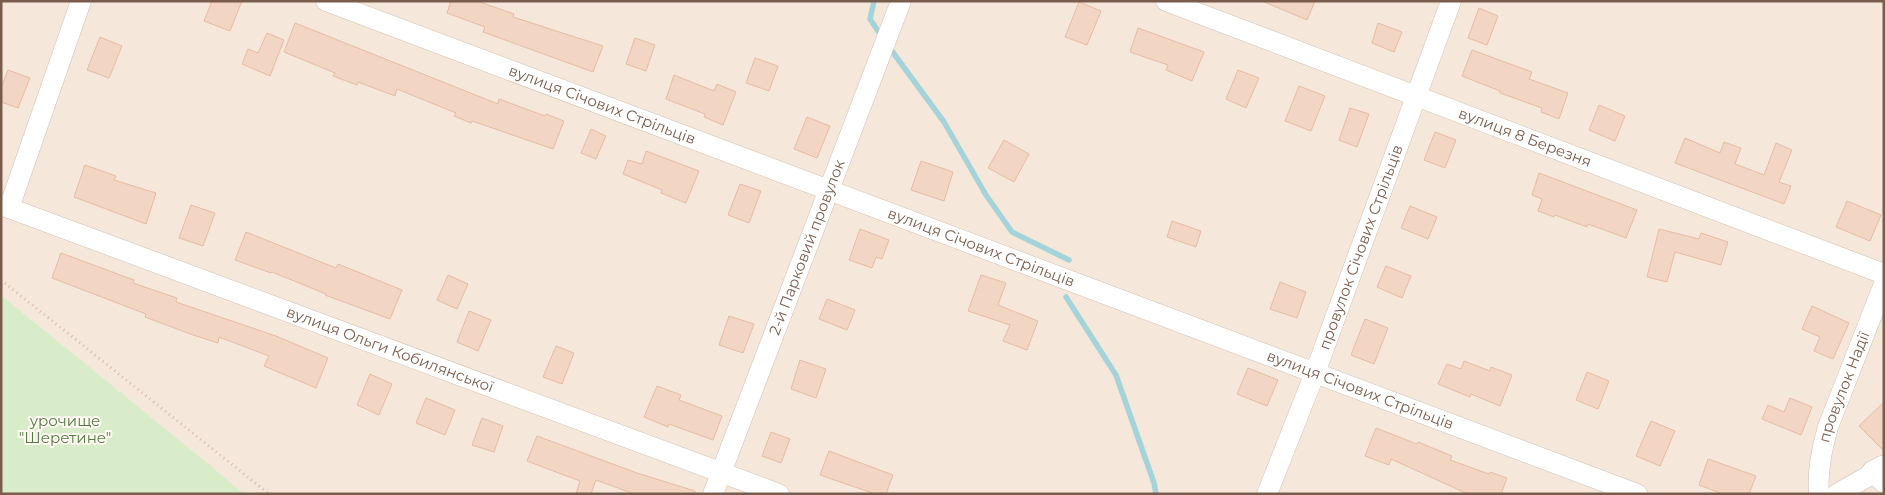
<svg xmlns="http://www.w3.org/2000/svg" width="1885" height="495" viewBox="0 0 1885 495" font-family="Montserrat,sans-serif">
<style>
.residential{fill:#f5e8da}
.green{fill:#d8ecc9}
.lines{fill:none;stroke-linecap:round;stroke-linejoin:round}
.stream{stroke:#a5d3da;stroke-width:5.5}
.building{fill:#f3d5c3;stroke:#e6bba3}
.minor-casing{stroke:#d1beb0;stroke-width:21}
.tertiary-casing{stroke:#d1beb0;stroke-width:26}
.path{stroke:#d9b8a5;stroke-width:3;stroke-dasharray:1 4;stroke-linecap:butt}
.minor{stroke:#fff;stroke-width:20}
.tertiary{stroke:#fff;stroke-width:25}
.labels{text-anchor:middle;stroke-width:4;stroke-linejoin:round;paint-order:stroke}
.street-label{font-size:15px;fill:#7a5c4d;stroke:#fffaf3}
.park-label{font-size:15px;fill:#537a41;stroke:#fffaf3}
</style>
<rect width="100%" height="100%" fill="#fdf6ec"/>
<polygon class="residential" points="1,1 1884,1 1884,494 244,494 1,295"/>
<polygon class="green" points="1,295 212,467 244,494 1,494"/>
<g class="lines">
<g class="stream">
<polyline points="874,1 870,19 882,37"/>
<polyline points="889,47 944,122 986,195 1012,232 1069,260"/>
<polyline points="1066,297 1116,375 1154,483 1156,494"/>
</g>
</g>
<g class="building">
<polygon points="212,1 242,1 230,31 204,21"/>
<polygon points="451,1 477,1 514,14 513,17 603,46 593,72 483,32 485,27 447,13"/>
<polygon points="1262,1 1315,1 1307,20"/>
<polygon points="1079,2 1101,11 1087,45 1065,37"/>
<polygon points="1479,8 1498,16 1487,45 1468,38"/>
<polygon points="295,23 498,104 499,99 545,116 546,114 564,121 553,149 472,121 471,123 454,116 456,113 397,89 395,96 358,82 357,85 333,76 335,73 284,52"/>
<polygon points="1378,23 1402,32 1394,52 1372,43"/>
<polygon points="1138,28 1204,52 1192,81 1166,70 1168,65 1130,52"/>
<polygon points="267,33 284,40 270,76 242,64 248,49 258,53"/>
<polygon points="100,37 122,46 109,78 87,70"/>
<polygon points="635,38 655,45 646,71 626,64"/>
<polygon points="1472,50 1532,72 1529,79 1568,93 1559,119 1541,112 1542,108 1500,93 1500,91 1462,76"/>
<polygon points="755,58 778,66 769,91 746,83"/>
<polygon points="8,70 30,78 18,108 1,102 1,88"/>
<polygon points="1238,70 1259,78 1246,108 1226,99"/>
<polygon points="674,75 714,91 717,84 736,92 723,125 704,117 705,114 666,99"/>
<polygon points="1299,86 1325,96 1311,131 1285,121"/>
<polygon points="1599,105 1625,116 1615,141 1589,130"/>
<polygon points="1350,108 1369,114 1357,147 1339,140"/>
<polygon points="807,117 830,126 817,158 794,149"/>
<polygon points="591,129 606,136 596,159 581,153"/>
<polygon points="1435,132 1456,140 1445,168 1424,160"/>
<polygon points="1685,138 1720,153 1724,142 1741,148 1735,164 1764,175 1776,143 1792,150 1779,182 1791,186 1784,204 1675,163"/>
<polygon points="1004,140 1029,154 1014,182 988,168"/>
<polygon points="646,151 699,171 686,203 661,193 662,190 623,174 628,160 642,164"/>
<polygon points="921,161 953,172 944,201 911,190"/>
<polygon points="85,165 116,176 114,180 156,193 146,224 74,197"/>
<polygon points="1539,173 1637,210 1626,238 1588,224 1587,227 1555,215 1554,217 1538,211 1542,199 1532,195"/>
<polygon points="740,184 761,191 749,223 728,215"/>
<polygon points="1847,201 1881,215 1870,241 1836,227"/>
<polygon points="191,205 215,213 203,246 179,238"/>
<polygon points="1410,206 1437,217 1428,239 1401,228"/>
<polygon points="1172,221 1201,231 1196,247 1167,237"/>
<polygon points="860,229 889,240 882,259 876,257 872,268 849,260"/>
<polygon points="1659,229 1699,239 1701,233 1728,242 1721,265 1675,252 1667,282 1647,277"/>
<polygon points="246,232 336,268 338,264 402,290 390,319 325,295 326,294 272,272 271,273 235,260"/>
<polygon points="61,253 134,280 133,283 177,298 176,302 276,336 328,358 316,388 264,366 269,356 219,337 218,343 193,335 145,317 146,314 52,278"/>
<polygon points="1386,266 1411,276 1402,298 1377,287"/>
<polygon points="448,275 468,284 457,309 437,300"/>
<polygon points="981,275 1006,283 998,305 1038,321 1027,350 1003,341 1010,325 968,311"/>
<polygon points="1280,282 1306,292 1297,318 1270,309"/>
<polygon points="827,299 855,310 847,330 819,319"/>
<polygon points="1812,306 1849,323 1833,359 1814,351 1820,337 1802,329"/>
<polygon points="469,311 491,320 478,351 457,342"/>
<polygon points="729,316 754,324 743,353 719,345"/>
<polygon points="1365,319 1388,328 1374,364 1351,355"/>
<polygon points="556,346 574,353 562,384 543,377"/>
<polygon points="800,360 826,369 816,398 791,389"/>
<polygon points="1464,361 1490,371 1491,367 1512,375 1500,406 1471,394 1470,397 1438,384 1447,364 1461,369"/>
<polygon points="1248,368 1278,380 1267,406 1237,394"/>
<polygon points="1587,372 1609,381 1598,409 1576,400"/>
<polygon points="370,374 392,384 379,415 357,405"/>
<polygon points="657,386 681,395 679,400 722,416 713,440 669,424 668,427 644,417"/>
<polygon points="426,398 455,410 445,435 416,423"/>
<polygon points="1790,398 1812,407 1801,435 1762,419 1768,405 1784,412"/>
<polygon points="1884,402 1884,451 1859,426"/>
<polygon points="482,418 503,426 494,452 472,445"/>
<polygon points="1651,421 1675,431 1660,466 1636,456"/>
<polygon points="1376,428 1417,444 1418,442 1452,456 1450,460 1489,474 1490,472 1507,478 1501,494 1468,494 1391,459 1389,465 1365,456"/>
<polygon points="771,432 790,439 781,463 762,456"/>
<polygon points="537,436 637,473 695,491 695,494 634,494 596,480 591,494 576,494 580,481 527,461"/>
<polygon points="829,451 893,475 886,494 875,494 820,475"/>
<polygon points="1708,459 1756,476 1749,494 1723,494 1699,485"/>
</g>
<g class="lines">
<defs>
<g id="minor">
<path id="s1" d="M326,1L1637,494"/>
<path id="s2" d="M1166,1L1884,274"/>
<path id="s3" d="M1,205L779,494"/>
<polyline points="9,208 81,1"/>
<path id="s4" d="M713,494L901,1"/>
<path id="s5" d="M1267,494L1315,373L1451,1"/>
<path id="s6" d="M1819,494C1817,471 1822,449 1828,427L1884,284"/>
<polyline points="1837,494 1874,473 1884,483"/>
</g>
<polyline id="tertiary" points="1874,473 1884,468"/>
</defs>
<use href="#minor" class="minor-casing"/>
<use href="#tertiary" class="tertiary-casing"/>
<polyline class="path" points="1,280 269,494"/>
<use href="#minor" class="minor"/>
<use href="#tertiary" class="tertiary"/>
</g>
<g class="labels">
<g class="street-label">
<text dy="5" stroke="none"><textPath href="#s1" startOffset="295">вулиця Січових Стрільців</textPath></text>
<text dy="5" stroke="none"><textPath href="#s2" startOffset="384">вулиця 8 Березня</textPath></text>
<text dy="5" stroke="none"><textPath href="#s4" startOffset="264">2-й Парковий провулок</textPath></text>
<text dy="5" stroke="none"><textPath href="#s1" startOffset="700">вулиця Січових Стрільців</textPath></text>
<text dy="5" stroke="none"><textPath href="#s5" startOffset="264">провулок Січових Стрільців</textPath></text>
<text dy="5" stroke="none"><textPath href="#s3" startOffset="415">вулиця Ольги Кобилянської</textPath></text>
<text dy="5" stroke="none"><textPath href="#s6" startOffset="111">провулок Надії</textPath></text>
<text dy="5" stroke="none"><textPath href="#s1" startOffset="1105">вулиця Січових Стрільців</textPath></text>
</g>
<g class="park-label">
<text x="65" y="426">урочище<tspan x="65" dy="17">"Шеретине"</tspan></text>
</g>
</g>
<rect width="1885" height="495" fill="none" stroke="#7a5c4d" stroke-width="5"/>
</svg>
